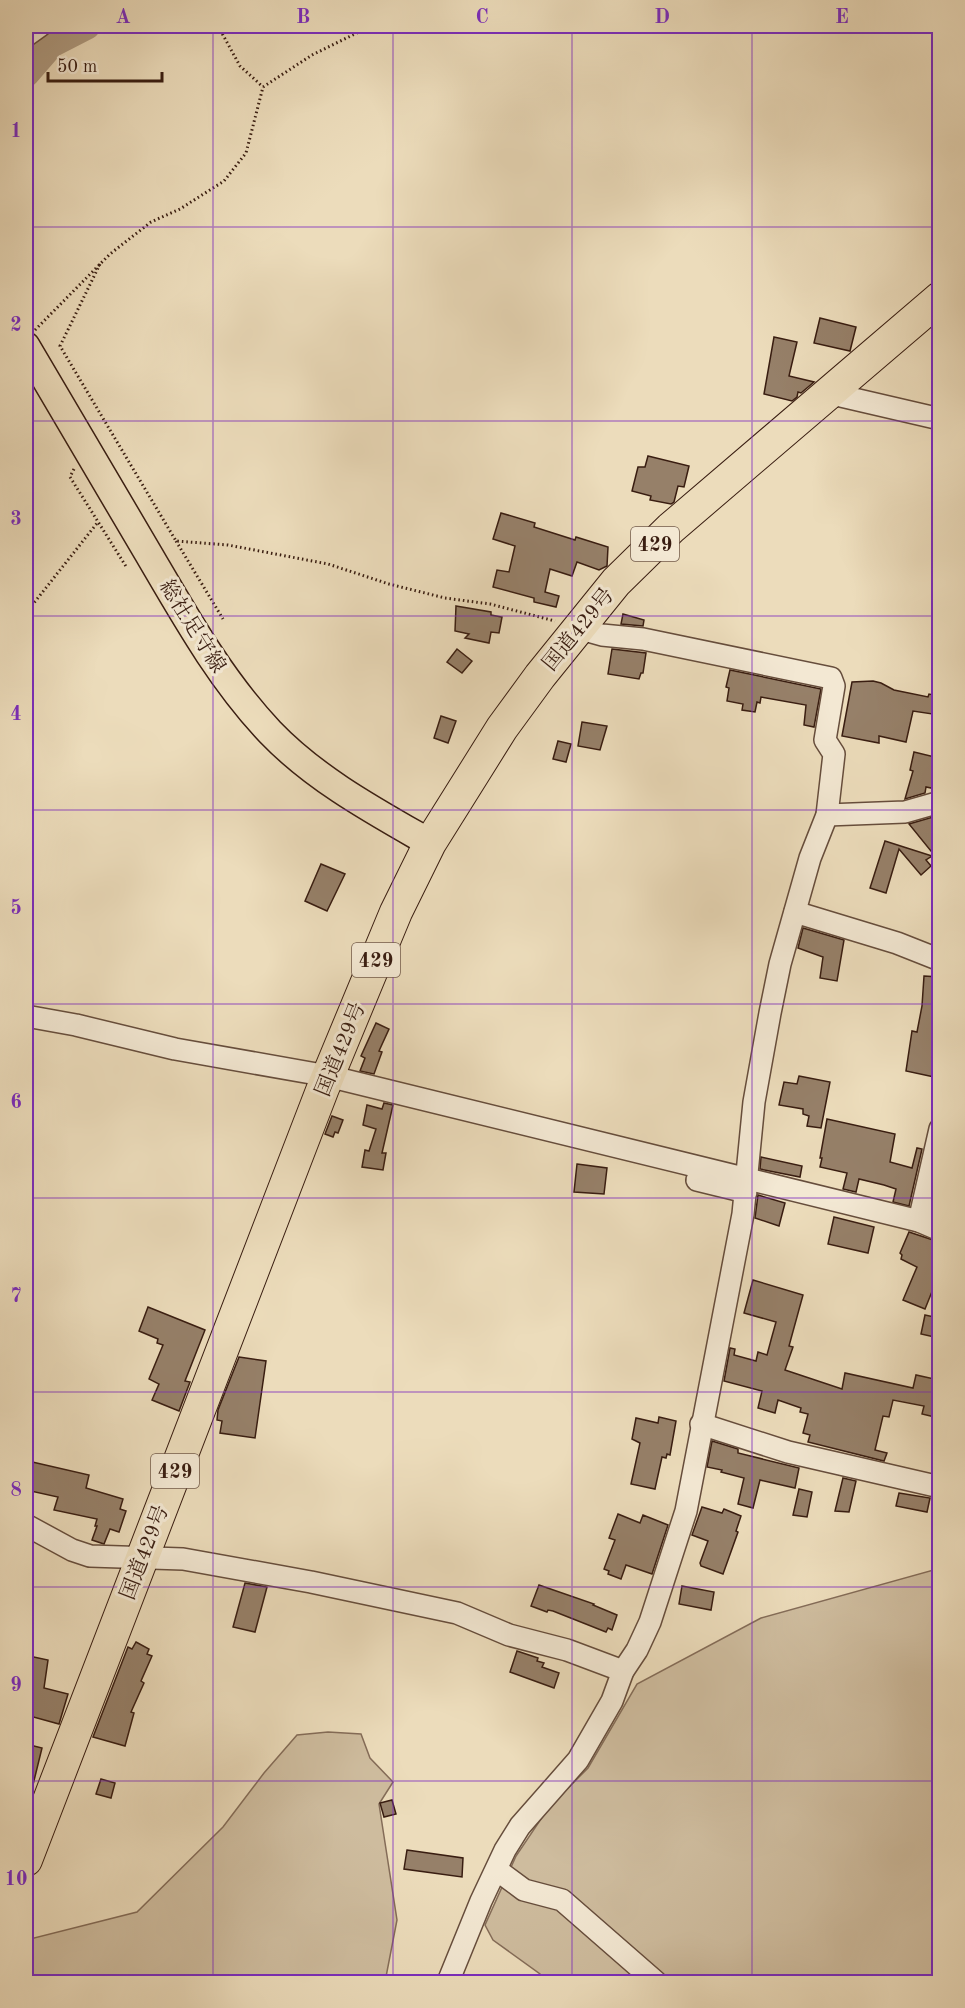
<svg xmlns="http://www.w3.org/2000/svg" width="965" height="2008" viewBox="0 0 965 2008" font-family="'Old Standard TT','Noto Serif JP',serif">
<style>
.green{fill:#cebc9e;stroke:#846c58;stroke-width:1.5}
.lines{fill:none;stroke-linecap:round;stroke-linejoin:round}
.river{stroke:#af9b81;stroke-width:27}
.building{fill:#968069;stroke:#391d11;stroke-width:1.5}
.minor-casing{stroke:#664d3c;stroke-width:24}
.major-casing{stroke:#391d11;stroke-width:30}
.highway-casing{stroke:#391d11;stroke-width:34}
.path{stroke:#391d11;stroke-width:3;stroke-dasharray:1.5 3;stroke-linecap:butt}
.minor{stroke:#f3e8d3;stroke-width:21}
.major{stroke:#ecdcbb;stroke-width:27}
.highway{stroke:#ecdcbb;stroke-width:32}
.grid{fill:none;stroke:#7b2cbf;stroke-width:1.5;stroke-opacity:0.55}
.labels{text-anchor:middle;stroke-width:6;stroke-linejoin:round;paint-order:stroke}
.shield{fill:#f3e8d3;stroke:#715a4b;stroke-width:1.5}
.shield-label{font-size:20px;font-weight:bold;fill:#391d11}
.street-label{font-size:21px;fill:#391d11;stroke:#f3e8d3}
.neatline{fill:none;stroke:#7b2cbf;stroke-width:2}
.grid-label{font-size:20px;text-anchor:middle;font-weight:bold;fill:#7b2cbf}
</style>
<rect width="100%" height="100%" fill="#ecdcbb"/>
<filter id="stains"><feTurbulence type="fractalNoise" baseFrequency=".00333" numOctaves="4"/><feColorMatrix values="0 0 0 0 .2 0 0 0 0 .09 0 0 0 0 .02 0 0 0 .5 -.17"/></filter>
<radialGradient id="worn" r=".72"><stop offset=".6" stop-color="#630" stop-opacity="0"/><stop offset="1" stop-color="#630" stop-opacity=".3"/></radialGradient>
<g class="green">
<polygon points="937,1569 939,1571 939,1982 542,1982 540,1974 493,1940 485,1925 516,1856 549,1807 588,1768 637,1684 761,1618"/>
<polygon points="328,1732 361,1734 370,1758 393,1782 379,1804 397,1920 385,1982 26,1982 26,1940 137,1912 223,1827 264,1773 297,1735"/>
</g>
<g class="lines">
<polyline class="river" points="26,74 52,44 87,26"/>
</g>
<g class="building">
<polygon points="820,318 856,327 850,351 814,343"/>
<polygon points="774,337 797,342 789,376 814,382 801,393 798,392 797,397 792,401 764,394"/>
<polygon points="648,456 689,466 684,487 678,486 674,502 671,504 650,500 651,496 632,491 638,467 645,467"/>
<polygon points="501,513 535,523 534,527 575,540 576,537 608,547 607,566 599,570 577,562 572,576 550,569 545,592 559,596 556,607 534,602 534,598 493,587 497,570 509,572 515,546 493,539"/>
<polygon points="456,606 491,612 491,615 502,617 499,633 491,632 489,643 465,638 469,634 455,631"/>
<polygon points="623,614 644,620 643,626 621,624"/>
<polygon points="457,649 472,661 462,673 447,662"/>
<polygon points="612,649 646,653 643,673 641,673 639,679 608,674"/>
<polygon points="730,670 821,689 814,727 804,725 806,705 761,697 760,703 757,702 755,712 742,710 743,704 727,701 729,688 726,687"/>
<polygon points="873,681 881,683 894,690 928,697 929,694 939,696 939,715 913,711 906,742 879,736 879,743 842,736 852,682"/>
<polygon points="441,716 456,721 448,743 434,738"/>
<polygon points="582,722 607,726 600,750 578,746"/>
<polygon points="558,741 571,744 566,762 553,759"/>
<polygon points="914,752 939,758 939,781 938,780 936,789 926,787 925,793 905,799 913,771 910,770"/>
<polygon points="933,817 939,824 939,861 909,824"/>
<polygon points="885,841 932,856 926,860 931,866 921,875 899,849 886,893 870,888"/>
<polygon points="321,864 345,874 327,911 305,901"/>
<polygon points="803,928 844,940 837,981 820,978 823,957 798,948"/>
<polygon points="924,976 939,977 939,1078 906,1071 912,1031 917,1032 922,1006"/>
<polygon points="376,1023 389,1029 379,1051 382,1052 374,1074 360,1071 365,1058 361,1056"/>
<polygon points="799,1076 830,1082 821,1128 807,1126 809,1116 803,1114 803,1109 779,1105 784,1082 797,1084"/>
<polygon points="384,1103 393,1105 382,1153 386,1153 383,1170 362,1167 365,1150 369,1151 376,1129 363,1125 367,1105 382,1109"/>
<polygon points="332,1116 343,1120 338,1133 335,1132 333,1137 325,1134"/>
<polygon points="827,1119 895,1134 890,1162 912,1168 917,1148 922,1149 909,1206 893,1202 896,1189 884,1185 859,1179 856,1192 843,1189 847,1173 820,1167 822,1158 820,1158"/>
<polygon points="761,1157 802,1166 800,1177 760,1169"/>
<polygon points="577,1164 607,1168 604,1194 574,1192"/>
<polygon points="758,1195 785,1203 779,1226 755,1218"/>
<polygon points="834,1217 874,1227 868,1253 828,1244"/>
<polygon points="909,1232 939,1242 939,1274 925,1309 903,1300 917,1267 901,1259 902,1255 900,1253"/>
<polygon points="753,1280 803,1295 789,1346 793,1347 785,1370 842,1389 845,1373 913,1388 916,1375 939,1380 939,1418 922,1414 924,1406 893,1400 889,1417 883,1416 875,1450 887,1453 884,1461 808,1442 810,1435 803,1433 808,1414 800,1412 801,1408 778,1400 775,1413 758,1408 762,1391 724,1381 730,1348 735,1349 734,1355 756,1361 758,1352 767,1355 771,1340 776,1322 744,1313"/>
<polygon points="148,1307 205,1330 185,1381 190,1382 179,1411 152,1400 159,1384 149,1379 163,1345 157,1343 158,1339 139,1331"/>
<polygon points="925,1315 939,1318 939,1338 921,1334"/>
<polygon points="239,1357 266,1361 255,1438 220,1433 222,1421 217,1420 218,1410"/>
<polygon points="659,1417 676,1421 670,1455 667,1454 666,1458 662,1457 655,1489 631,1484 640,1443 632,1439 636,1418 658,1423"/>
<polygon points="712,1441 738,1449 738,1453 799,1468 795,1488 760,1480 753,1508 738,1504 744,1478 721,1472 722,1470 707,1467"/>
<polygon points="28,1461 89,1475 86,1488 123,1499 120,1509 126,1511 119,1532 110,1529 104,1544 92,1540 97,1526 95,1526 97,1519 54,1510 58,1497 26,1490"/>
<polygon points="843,1478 856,1481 849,1512 835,1511"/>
<polygon points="799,1489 812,1492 807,1517 793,1515"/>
<polygon points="899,1493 930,1498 927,1512 896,1506"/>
<polygon points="702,1507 722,1513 724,1509 741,1516 736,1531 738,1532 723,1574 701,1566 700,1563 708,1541 692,1535"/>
<polygon points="618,1514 640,1523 643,1515 668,1525 652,1574 626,1565 621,1579 608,1574 609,1571 604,1569 615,1540 609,1538"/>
<polygon points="245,1583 267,1587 255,1632 233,1627"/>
<polygon points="539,1585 594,1604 593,1605 617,1615 612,1630 608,1628 606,1632 553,1611 548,1610 547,1612 531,1606"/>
<polygon points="682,1586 714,1592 711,1610 679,1604"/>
<polygon points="136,1642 149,1649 147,1654 152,1656 141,1681 144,1683 131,1712 134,1713 125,1746 93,1737 128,1647 132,1649"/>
<polygon points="517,1651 538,1658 537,1661 544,1663 542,1667 559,1673 554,1688 510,1672"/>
<polygon points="29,1656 48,1660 44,1688 68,1694 59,1724 26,1715 26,1675"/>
<polygon points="26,1744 42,1748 30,1797 26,1796"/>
<polygon points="101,1779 115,1783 111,1798 96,1794"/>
<polygon points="392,1800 396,1814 384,1817 380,1803"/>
<polygon points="407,1850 463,1858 462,1877 404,1869"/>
</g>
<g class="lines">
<defs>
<g id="minor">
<polyline points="26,36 40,26"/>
<polyline points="828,393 940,419"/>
<polyline points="827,815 905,812 940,802"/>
<polyline points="795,912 897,943 940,960"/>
<polyline points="26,1016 76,1025 175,1049 328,1076 919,1221 940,1230"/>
<polyline points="697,1180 746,1192"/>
<polyline points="919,1221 940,1129"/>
<polyline points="701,1424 788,1452 940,1487"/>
<polyline points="26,1525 72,1550 90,1556 183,1559 311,1582 457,1613 509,1635 567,1650 623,1671"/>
<polyline points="497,1870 524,1890 562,1900 656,1982"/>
<polyline points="448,1982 481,1901 505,1850 520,1826 578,1760 612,1701 623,1671 637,1650 650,1622 686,1511 743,1214 754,1102 770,1013 780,964 810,858 827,815 834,754 825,740 834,686 831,678 643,639 602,635 577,628"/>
</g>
<path id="major" d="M26,346C66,415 107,484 148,553C185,616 220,679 270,732C315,779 374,811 430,843"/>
<polyline id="highway" points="26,1860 323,1088 396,912 430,843 502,728 540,676 616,582 671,528 940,298"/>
</defs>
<use href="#minor" class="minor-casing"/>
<use href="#major" class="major-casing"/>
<use href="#highway" class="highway-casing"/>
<g class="path">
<polyline points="218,26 240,66 263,87"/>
<polyline points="100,264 60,346 176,541 228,545 328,564 389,584 445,598 490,604 555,621"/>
<polyline points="35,330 110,254 151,222 180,209 224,181 246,153 263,87 312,55 371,26"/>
<polyline points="74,469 70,477 127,568"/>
<polyline points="176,541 223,619"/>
<polyline points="26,613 98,522"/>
</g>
<use href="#minor" class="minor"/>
<use href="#major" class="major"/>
<use href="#highway" class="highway"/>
</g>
<path class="grid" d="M213,26V1982M393,26V1982M572,26V1982M752,26V1982M26,227H940M26,421H940M26,616H940M26,810H940M26,1004H940M26,1198H940M26,1392H940M26,1587H940M26,1781H940"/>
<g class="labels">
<g class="shield">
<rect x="631" y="527" width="48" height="34" rx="4.5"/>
<rect x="352" y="943" width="48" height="34" rx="4.5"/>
<rect x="151" y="1454" width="48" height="34" rx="4.5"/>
</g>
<g class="shield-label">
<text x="655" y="551">429</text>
<text x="376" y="967">429</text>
<text x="175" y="1478">429</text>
</g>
<g class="street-label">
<text transform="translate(193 626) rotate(58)" y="7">総社足守線</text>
<text transform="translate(578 629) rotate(-51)" y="7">国道429号</text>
<text transform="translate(340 1049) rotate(-68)" y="7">国道429号</text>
<text transform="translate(144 1552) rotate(-69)" y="7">国道429号</text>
</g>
</g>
<rect width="965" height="2008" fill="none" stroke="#ecdcbb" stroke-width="66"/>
<path d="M48 72v9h114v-9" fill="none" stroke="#391d11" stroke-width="3"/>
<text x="57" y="72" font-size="18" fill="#391d11" stroke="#f3e8d3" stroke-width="4.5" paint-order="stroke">50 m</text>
<rect x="33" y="33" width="899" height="1942" class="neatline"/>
<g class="grid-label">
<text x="123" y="23">A</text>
<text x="303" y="23">B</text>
<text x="482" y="23">C</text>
<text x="662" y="23">D</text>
<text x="842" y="23">E</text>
<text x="16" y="137">1</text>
<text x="16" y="331">2</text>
<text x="16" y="525">3</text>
<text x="16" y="720">4</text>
<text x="16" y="914">5</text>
<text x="16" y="1108">6</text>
<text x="16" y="1302">7</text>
<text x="16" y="1496">8</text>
<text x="16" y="1691">9</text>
<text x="16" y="1885">10</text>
</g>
<rect width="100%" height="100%" filter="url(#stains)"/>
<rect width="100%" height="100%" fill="url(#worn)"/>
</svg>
